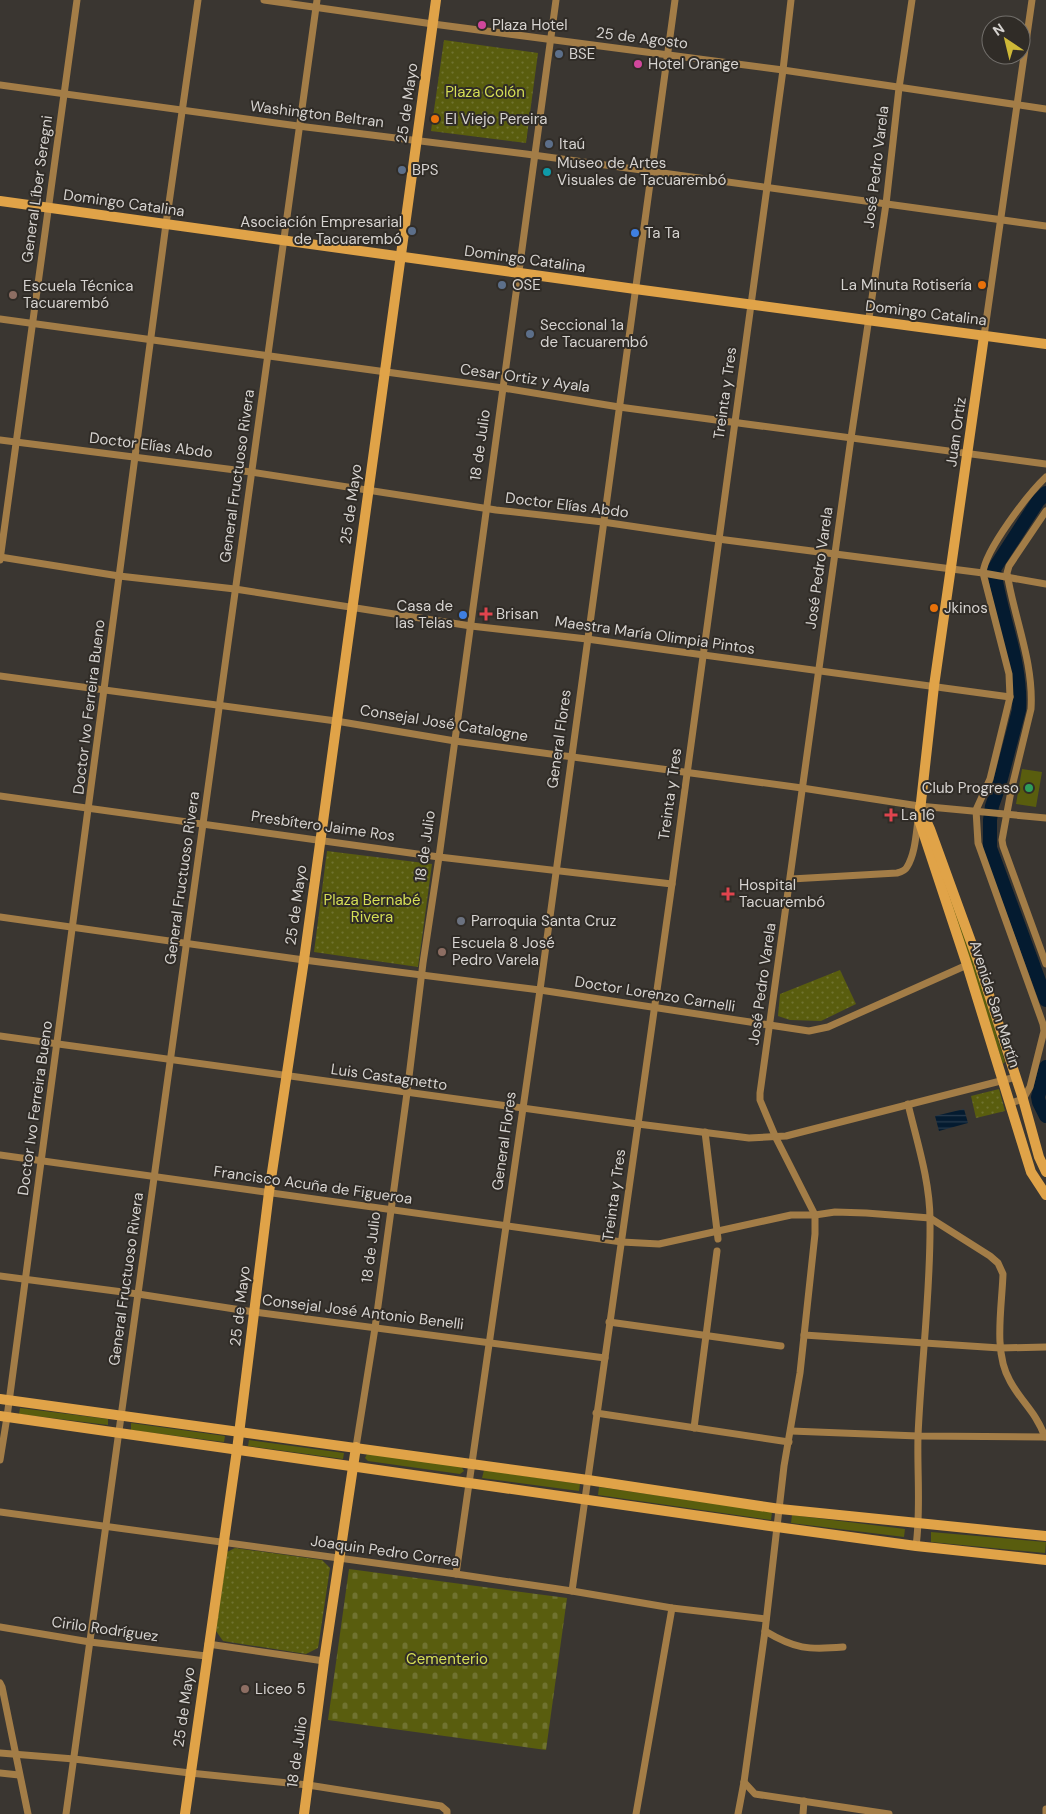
<svg xmlns="http://www.w3.org/2000/svg" width="1046" height="1814" viewBox="0 0 1046 1814" font-family="'DM Sans',sans-serif">
<style>
.grass{fill:#595d0e}
.cemetery{fill:url(#cemetery-stones)}
.park{fill:url(#park-dots)}
.water{fill:url(#water-rules)}
.lines{fill:none;stroke-linecap:round;stroke-linejoin:round}
.river{stroke:#041b30;stroke-width:14}
.street{stroke:#a37d47;stroke-width:7}
.secondary{stroke:#e0a348;stroke-width:10}
.hotel-dot{fill:#d1479c;stroke:#302c27;stroke-width:2}
.service-dot{fill:#5c6f8a;stroke:#302c27;stroke-width:2}
.food-dot{fill:#e8710a;stroke:#302c27;stroke-width:2}
.culture-dot{fill:#0f9aa8;stroke:#302c27;stroke-width:2}
.shop-dot{fill:#3f7fe0;stroke:#302c27;stroke-width:2}
.education-dot{fill:#8d6e63;stroke:#302c27;stroke-width:2}
.health-dot{fill:#e0444e;stroke:#302c27;stroke-width:2}
.leisure-dot{fill:#2e9e5b;stroke:#302c27;stroke-width:2}
.worship-dot{fill:#6b7280;stroke:#302c27;stroke-width:2}
.labels{text-anchor:middle;stroke-width:4;stroke-linejoin:round;paint-order:stroke}
.poi-label{font-size:15px;fill:#d6d3d0;stroke:#302c27;text-anchor:start}
.street-label{font-size:15px;fill:#d6d3d0;stroke:#302c27}
.park-label{font-size:15px;fill:#d6df56;stroke:#302c27}
</style>
<defs>
<pattern id="cemetery-stones" width="16" height="16" patternUnits="userSpaceOnUse" patternTransform="scale(1.25)"><rect width="16" height="16" fill="#595d0e"/><path d="M2 7V4a2 2 0 0 1 4 0v3zM10 15v-3a2 2 0 0 1 4 0v3z" fill="#707330"/></pattern>
<pattern id="park-dots" width="8" height="8" patternUnits="userSpaceOnUse" patternTransform="scale(1.25)"><rect width="8" height="8" fill="#595d0e"/><path d="M2 2h.1M6 6h.1" fill="none" stroke="#707330" stroke-width="1.8" stroke-linecap="round"/></pattern>
<pattern id="water-rules" width="6" height="5" patternUnits="userSpaceOnUse" patternTransform="scale(1.25)"><rect width="6" height="5" fill="#041b30"/><path d="M0 2.5h6" fill="none" stroke="#283b4d"/></pattern>
</defs>
<rect width="100%" height="100%" fill="#3a3631"/>
<g class="grass">
<polygon points="1022,769 1042,772 1036,807 1016,804"/>
<polygon points="929,835 972,956 1005,1062 1003,1064"/>
<polygon points="20,1408 108,1419 108,1425 19,1414"/>
<polygon points="131,1423 225,1436 224,1442 131,1430"/>
<polygon points="249,1440 344,1453 343,1459 248,1446"/>
<polygon points="367,1454 461,1466 464,1471 460,1474 368,1461 365,1458"/>
<polygon points="484,1470 580,1484 579,1491 482,1478"/>
<polygon points="599,1487 772,1512 771,1520 598,1495"/>
<polygon points="792,1515 905,1529 904,1537 791,1523"/>
<polygon points="931,1532 1046,1542 1045,1553 931,1542"/>
</g>
<polygon class="cemetery" points="349,1569 567,1598 546,1750 328,1720"/>
<g class="park">
<polygon points="444,40 538,53 526,143 431,131"/>
<polygon points="327,851 432,864 418,967 314,952"/>
<polygon points="840,970 856,1004 821,1021 790,1020 778,1016 780,994"/>
<polygon points="999,1089 1005,1111 976,1118 971,1096"/>
<polygon points="235,1548 322,1560 330,1568 318,1648 306,1654 223,1641 216,1631 227,1552"/>
</g>
<polygon class="water" points="964,1109 968,1123 939,1131 935,1116"/>
<g class="lines">
<g class="river">
<path d="M1046,493L1038,501L994,569C1000,616 1022,661 1019,710L999,786L992,806L990,820V848L1046,1000"/>
<polyline points="1046,1067 1038,1097 1039,1102 1046,1116"/>
</g>
<g class="street">
<polyline points="264,0 433,24 783,70 1046,109"/>
<polyline points="0,85 298,126 526,154 1046,226"/>
<polyline points="0,319 503,388 619,407 1046,464"/>
<polyline points="984,336 1032,0"/>
<polyline points="0,440 251,472 496,510 603,522 718,539 983,573 1046,584"/>
<path d="M1046,511L1009,566L1007,573C1014,618 1034,662 1031,709L1011,791L1002,840L1003,846L1046,964"/>
<polyline points="0,557 119,576 235,589 471,626 587,639 1010,697"/>
<polyline points="0,560 77,0"/>
<polyline points="0,676 336,721 455,741 802,788 919,806 1046,818"/>
<polyline points="0,796 439,857 672,884"/>
<path d="M791,879L897,873C901,872 905,871 907,867C915,854 916,835 918,820"/>
<polyline points="0,917 304,960 540,990 809,1031 828,1027 967,965"/>
<polyline points="0,1036 638,1124 749,1138 786,1136 1016,1077"/>
<path d="M1011,1103L1023,1099L1030,1087L1044,1031L1043,1024L978,843L976,810L990,779L1010,697L1009,674L983,573C985,550 1028,494 1046,477"/>
<path d="M908,1104C917,1142 930,1181 930,1220C931,1292 921,1364 918,1436C917,1473 921,1510 916,1546"/>
<polyline points="705,1132 718,1239"/>
<path d="M0,1155L622,1242L659,1244L791,1215H815L835,1212L866,1213L930,1218L990,1256L998,1263L1003,1274C1002,1307 993,1352 1010,1381C1022,1403 1036,1412 1045,1437"/>
<polyline points="0,1276 138,1294 254,1312 605,1358"/>
<polyline points="609,1322 781,1346"/>
<polyline points="804,1335 1000,1348 1046,1347"/>
<polyline points="596,1413 789,1442"/>
<polyline points="694,1428 717,1251"/>
<polyline points="791,1431 918,1436 1046,1437"/>
<polyline points="356,1447 375,1328 407,1093 423,963 439,857 556,0"/>
<polyline points="0,1460 7,1417 166,224 198,0"/>
<polyline points="0,1512 456,1574 572,1591 672,1608 766,1619"/>
<polyline points="456,1574 540,990 675,0"/>
<polyline points="572,1591 672,884 783,70 791,0"/>
<polyline points="0,1627 90,1642 206,1656"/>
<path d="M765,1631C795,1649 808,1650 843,1647"/>
<polyline points="208,1644 324,1661"/>
<polyline points="0,1683 2,1687 28,1814"/>
<polyline points="0,1753 74,1759 190,1773 308,1785 441,1806 447,1811 447,1814"/>
<polyline points="0,1773 19,1775"/>
<polyline points="744,1782 755,1794 889,1814"/>
<polyline points="66,1814 317,0"/>
<polyline points="636,1814 672,1608"/>
<polyline points="738,1814 744,1782 765,1631 784,1466 800,1373 815,1234 815,1215 776,1138 760,1100 760,1093 851,438 886,204 899,88 912,0"/>
<polyline points="803,1814 804,1801"/>
<polyline points="1046,1814 1046,1809"/>
</g>
<g class="secondary">
<polyline points="0,201 635,289 1046,344"/>
<polyline points="984,336 934,686 919,820 967,965 1031,1172 1046,1195"/>
<polyline points="920,807 930,829 978,961 1023,1099 1039,1157 1046,1172"/>
<polyline points="0,1399 588,1480 780,1509 1046,1536"/>
<polyline points="0,1416 777,1527 916,1546 1046,1560"/>
<polyline points="185,1814 237,1450 269,1192 304,960 436,0"/>
<polyline points="304,1814 324,1661 356,1447"/>
</g>
</g>
<g class="hotel-dot">
<circle cx="482" cy="25" r="5"/>
<circle cx="638" cy="64" r="5"/>
</g>
<g class="service-dot">
<circle cx="559" cy="54" r="5"/>
<circle cx="549" cy="144" r="5"/>
<circle cx="402" cy="170" r="5"/>
<circle cx="412" cy="231" r="5"/>
<circle cx="502" cy="285" r="5"/>
<circle cx="530" cy="334" r="5"/>
</g>
<g class="food-dot">
<circle cx="435" cy="119" r="5"/>
<circle cx="982" cy="285" r="5"/>
<circle cx="934" cy="608" r="5"/>
</g>
<circle class="culture-dot" cx="547" cy="172" r="5"/>
<g class="shop-dot">
<circle cx="635" cy="233" r="5"/>
<circle cx="463" cy="615" r="5"/>
</g>
<g class="education-dot">
<circle cx="13" cy="295" r="5"/>
<circle cx="442" cy="952" r="5"/>
<circle cx="245" cy="1689" r="5"/>
</g>
<g class="health-dot">
<path d="M483.5 606.5h5v5h5v5h-5v5h-5v-5h-5v-5h5z"/>
<path d="M888.5 807.5h5v5h5v5h-5v5h-5v-5h-5v-5h5z"/>
<path d="M725.5 886.5h5v5h5v5h-5v5h-5v-5h-5v-5h5z"/>
</g>
<circle class="leisure-dot" cx="1029" cy="788" r="5"/>
<circle class="worship-dot" cx="461" cy="921" r="5"/>
<g class="labels">
<g class="poi-label">
<text x="492" y="30">Plaza Hotel</text>
<text x="569" y="59">BSE</text>
<text x="648" y="69">Hotel Orange</text>
<text x="445" y="124">El Viejo Pereira</text>
<text x="559" y="149">Itaú</text>
<text x="557" y="168">Museo de Artes<tspan x="557" dy="17">Visuales de Tacuarembó</tspan></text>
<text x="412" y="175">BPS</text>
<text x="402" y="227" text-anchor="end">Asociación Empresarial<tspan x="402" dy="17">de Tacuarembó</tspan></text>
<text x="645" y="238">Ta Ta</text>
<text x="512" y="290">OSE</text>
<text x="972" y="290" text-anchor="end">La Minuta Rotisería</text>
<text x="23" y="291">Escuela Técnica<tspan x="23" dy="17">Tacuarembó</tspan></text>
<text x="540" y="330">Seccional 1a<tspan x="540" dy="17">de Tacuarembó</tspan></text>
<text x="453" y="611" text-anchor="end">Casa de<tspan x="453" dy="17">las Telas</tspan></text>
<text x="944" y="613">Jkinos</text>
<text x="496" y="619">Brisan</text>
<text x="1019" y="793" text-anchor="end">Club Progreso</text>
<text x="901" y="820">La 16</text>
<text x="739" y="890">Hospital<tspan x="739" dy="17">Tacuarembó</tspan></text>
<text x="471" y="926">Parroquia Santa Cruz</text>
<text x="452" y="948">Escuela 8 José<tspan x="452" dy="17">Pedro Varela</tspan></text>
<text x="255" y="1694">Liceo 5</text>
</g>
<g class="street-label">
<text transform="translate(642 38) rotate(7)" y="5">25 de Agosto</text>
<text transform="translate(407 103) rotate(-82)" y="5">25 de Mayo</text>
<text transform="translate(317 114) rotate(7)" y="5">Washington Beltran</text>
<text transform="translate(876 167) rotate(-83)" y="5">José Pedro Varela</text>
<text transform="translate(37 189) rotate(-82)" y="5">General Líber Seregni</text>
<text transform="translate(124 203) rotate(8)" y="5">Domingo Catalina</text>
<text transform="translate(525 259) rotate(8)" y="5">Domingo Catalina</text>
<text transform="translate(926 313) rotate(7)" y="5">Domingo Catalina</text>
<text transform="translate(525 378) rotate(8)" y="5">Cesar Ortiz y Ayala</text>
<text transform="translate(725 393) rotate(-82)" y="5">Treinta y Tres</text>
<text transform="translate(956 432) rotate(-82)" y="5">Juan Ortiz</text>
<text transform="translate(151 445) rotate(7)" y="5">Doctor Elías Abdo</text>
<text transform="translate(480 445) rotate(-82)" y="5">18 de Julio</text>
<text transform="translate(237 476) rotate(-82)" y="5">General Fructuoso Rivera</text>
<text transform="translate(351 504) rotate(-82)" y="5">25 de Mayo</text>
<text transform="translate(567 505) rotate(7)" y="5">Doctor Elías Abdo</text>
<text transform="translate(819 568) rotate(-82)" y="5">José Pedro Varela</text>
<text transform="translate(655 635) rotate(8)" y="5">Maestra María Olimpia Pintos</text>
<text transform="translate(89 707) rotate(-83)" y="5">Doctor Ivo Ferreira Bueno</text>
<text transform="translate(444 723) rotate(9)" y="5">Consejal José Catalogne</text>
<text transform="translate(559 739) rotate(-82)" y="5">General Flores</text>
<text transform="translate(670 794) rotate(-82)" y="5">Treinta y Tres</text>
<text transform="translate(323 826) rotate(8)" y="5">Presbítero Jaime Ros</text>
<text transform="translate(425 846) rotate(-82)" y="5">18 de Julio</text>
<text transform="translate(182 878) rotate(-82)" y="5">General Fructuoso Rivera</text>
<text transform="translate(296 905) rotate(-82)" y="5">25 de Mayo</text>
<text transform="translate(762 984) rotate(-82)" y="5">José Pedro Varela</text>
<text transform="translate(655 994) rotate(9)" y="5">Doctor Lorenzo Carnelli</text>
<text transform="translate(995 1004) rotate(72)" y="5">Avenida San Martín</text>
<text transform="translate(389 1077) rotate(8)" y="5">Luis Castagnetto</text>
<text transform="translate(35 1108) rotate(-82)" y="5">Doctor Ivo Ferreira Bueno</text>
<text transform="translate(504 1141) rotate(-82)" y="5">General Flores</text>
<text transform="translate(313 1185) rotate(8)" y="5">Francisco Acuña de Figueroa</text>
<text transform="translate(614 1195) rotate(-82)" y="5">Treinta y Tres</text>
<text transform="translate(371 1247) rotate(-83)" y="5">18 de Julio</text>
<text transform="translate(126 1279) rotate(-82)" y="5">General Fructuoso Rivera</text>
<text transform="translate(240 1306) rotate(-83)" y="5">25 de Mayo</text>
<text transform="translate(363 1312) rotate(7)" y="5">Consejal José Antonio Benelli</text>
<text transform="translate(385 1551) rotate(8)" y="5">Joaquin Pedro Correa</text>
<text transform="translate(105 1629) rotate(8)" y="5">Cirilo Rodríguez</text>
<text transform="translate(184 1707) rotate(-82)" y="5">25 de Mayo</text>
<text transform="translate(297 1752) rotate(-82)" y="5">18 de Julio</text>
</g>
<g class="park-label">
<text x="485" y="97">Plaza Colón</text>
<text x="372" y="905">Plaza Bernabé<tspan x="372" dy="17">Rivera</tspan></text>
<text x="447" y="1664">Cementerio</text>
</g>
</g>
<g transform="translate(1006 40) rotate(325)"><circle r="24" fill="#302c27" stroke="#726f6b"/>
<path d="M0-4L9 19L0 12L-9 19Z" fill="#ceb837"/>
<text y="-8" font-size="14" font-weight="bold" text-anchor="middle" fill="#d6d3d0">N</text>
</g>
</svg>
